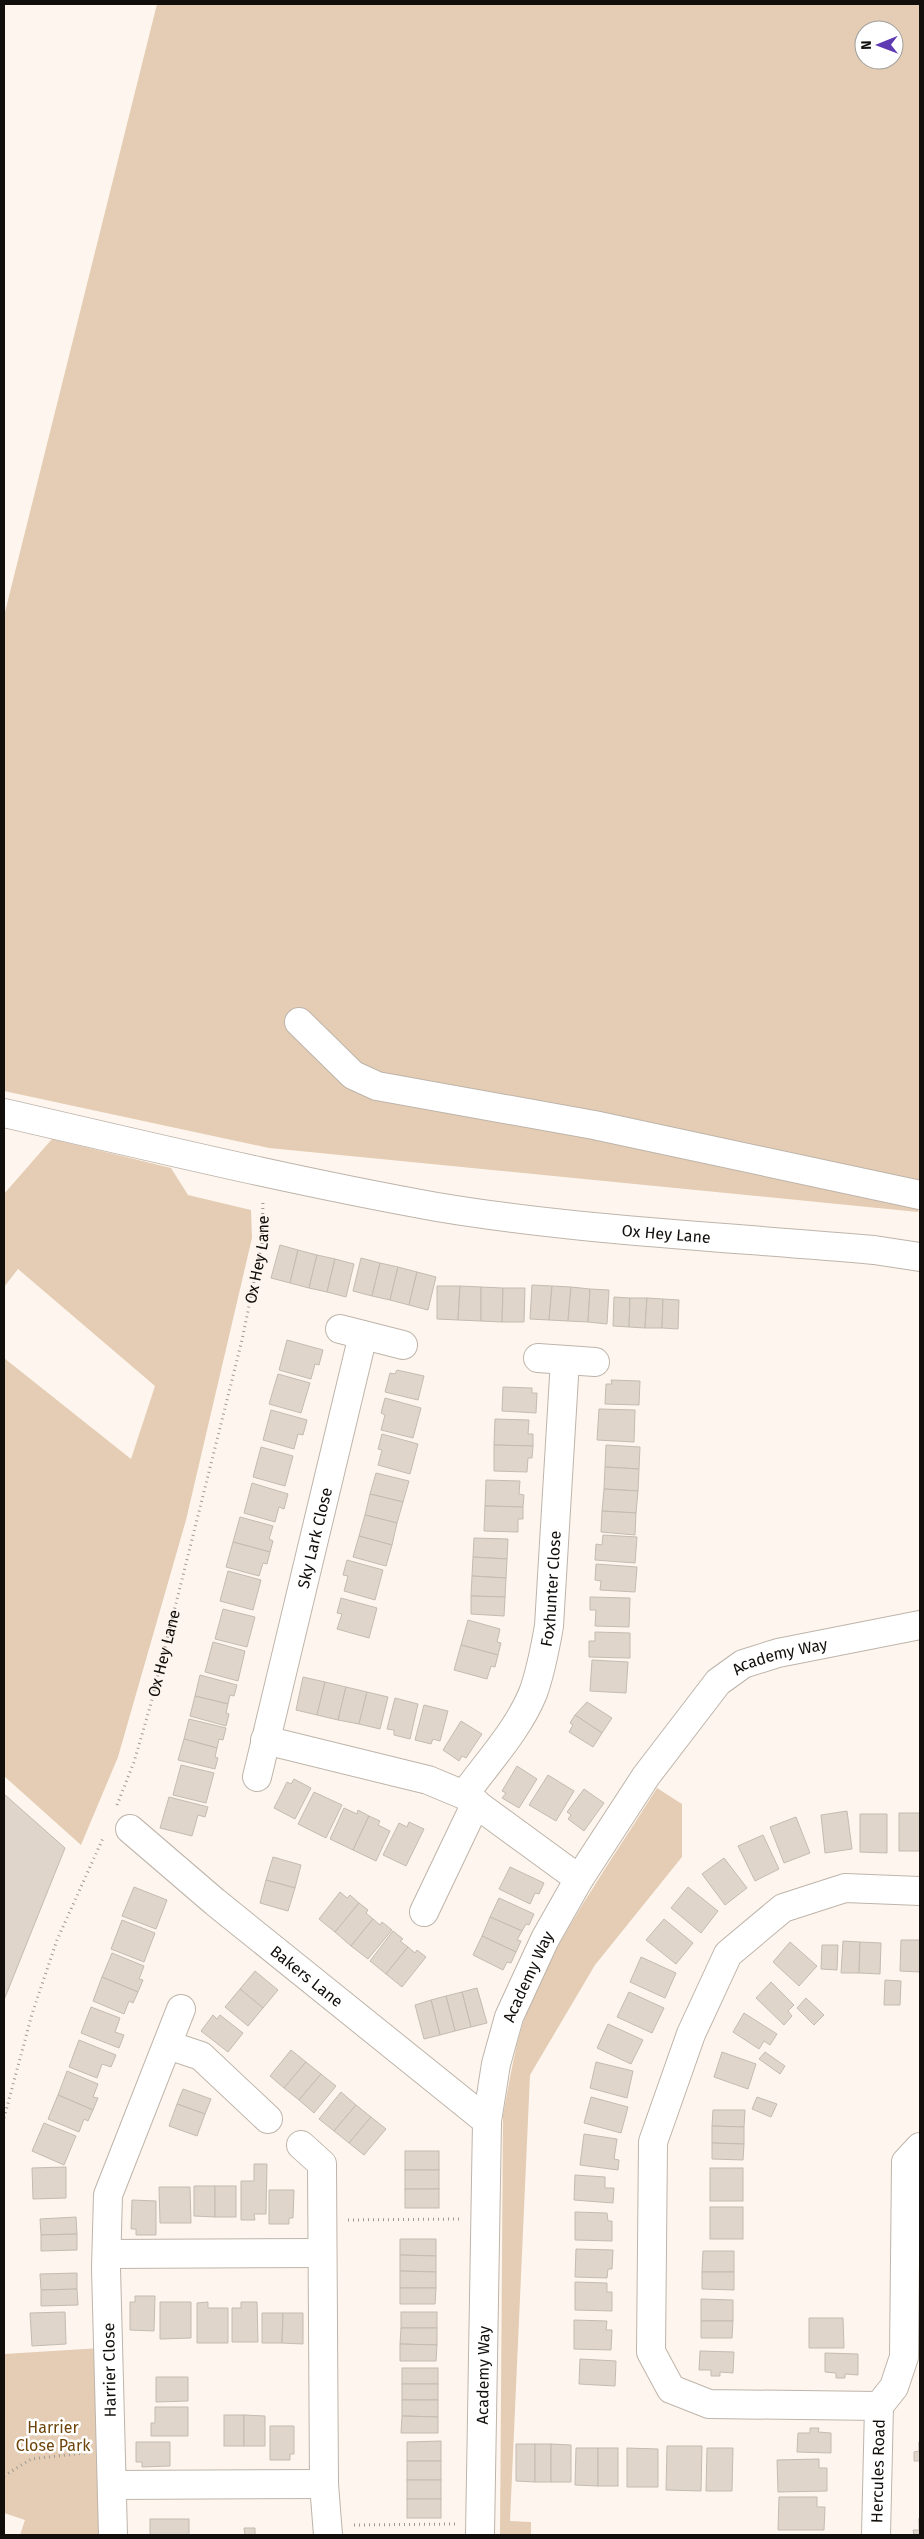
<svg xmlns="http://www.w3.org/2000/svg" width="924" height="2539" viewBox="0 0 924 2539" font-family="'Fira Sans',sans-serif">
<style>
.green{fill:#e4cdb4;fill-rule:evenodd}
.building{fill:#dfd5cb;stroke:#c4bbb1}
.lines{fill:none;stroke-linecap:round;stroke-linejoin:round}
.minor-casing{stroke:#beb4aa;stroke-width:30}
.path{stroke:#a09a94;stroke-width:3;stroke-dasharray:1 4;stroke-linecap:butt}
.minor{stroke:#fff;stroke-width:28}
.labels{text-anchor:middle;stroke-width:5;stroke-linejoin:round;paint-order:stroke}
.street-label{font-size:16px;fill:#110e0b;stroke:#fff}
.park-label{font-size:16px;fill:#6d4409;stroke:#fff}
</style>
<rect width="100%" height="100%" fill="#fef6ee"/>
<g class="green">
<path d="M157,4H920V1200L918,1212L269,1148L4,1091V616ZM864,30H894V60H864Z"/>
<polygon points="52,1139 171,1168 188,1195 251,1210 252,1238 186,1520 118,1757 81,1845 4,1776 4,1358 131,1459 155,1386 18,1269 4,1287 4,1194"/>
<path d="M657,1788L682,1804V1857L595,1965L530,2075L510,2521L531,2522V2535H500L503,2115C511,2073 517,2032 534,1993C568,1921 615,1855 657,1788Z"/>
<polygon points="101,2348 103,2535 20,2535 25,2520 4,2513 4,2354"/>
</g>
<g class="building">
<polygon points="280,1245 298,1250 290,1283 271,1278"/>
<polygon points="298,1250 317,1255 309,1288 290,1283"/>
<polygon points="317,1255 335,1259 327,1292 309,1288"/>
<polygon points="361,1258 380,1263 372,1296 353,1291"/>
<polygon points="335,1259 354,1264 346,1297 327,1292"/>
<polygon points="380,1263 398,1267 390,1300 372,1296"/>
<polygon points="398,1267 417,1272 409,1305 390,1300"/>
<polygon points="417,1272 436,1277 428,1310 409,1305"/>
<polygon points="532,1285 552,1286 549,1320 530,1319"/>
<polygon points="437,1286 460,1286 458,1320 437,1319"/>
<polygon points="460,1286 481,1287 481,1321 458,1320"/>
<polygon points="552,1286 571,1287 568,1321 549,1320"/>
<polygon points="481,1287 503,1288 502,1322 481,1321"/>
<polygon points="571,1287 590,1289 588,1322 568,1321"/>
<polygon points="503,1288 525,1288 524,1322 502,1322"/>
<polygon points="590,1289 609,1290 607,1324 588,1322"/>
<polygon points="614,1297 630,1298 629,1327 613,1326"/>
<polygon points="630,1298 647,1298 645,1328 629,1327"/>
<polygon points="647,1298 663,1299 662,1328 645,1328"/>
<polygon points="663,1299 679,1300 678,1329 662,1328"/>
<polygon points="287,1340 323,1350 319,1365 315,1364 311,1379 279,1370"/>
<polygon points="397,1370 424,1376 418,1400 385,1392 390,1373 395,1374"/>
<polygon points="278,1374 310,1383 301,1413 269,1404"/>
<polygon points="611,1380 640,1381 639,1405 605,1404 606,1384 612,1384"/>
<polygon points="503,1387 532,1388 532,1393 537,1393 536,1413 502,1411"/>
<polygon points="385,1398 421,1408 413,1438 381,1430 385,1415 381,1413"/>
<polygon points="599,1409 635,1410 634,1442 597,1440"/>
<polygon points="271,1410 307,1420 303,1435 298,1434 294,1449 263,1440"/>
<polygon points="495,1419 529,1420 528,1434 533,1434 533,1446 494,1445"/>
<polygon points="382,1434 418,1444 410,1474 378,1465 382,1450 378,1449"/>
<polygon points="494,1445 533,1446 532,1458 528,1458 527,1472 494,1471"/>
<polygon points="606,1445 640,1447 639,1469 605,1467"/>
<polygon points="261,1447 293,1456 285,1486 253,1477"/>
<polygon points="605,1467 639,1469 638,1491 604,1489"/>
<polygon points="376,1473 409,1481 403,1502 370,1494"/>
<polygon points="486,1480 520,1481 519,1494 524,1495 523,1507 485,1506"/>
<polygon points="252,1483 288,1494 284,1509 279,1507 275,1522 244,1513"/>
<polygon points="604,1489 638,1491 636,1513 602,1511"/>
<polygon points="370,1494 403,1502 397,1523 365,1515"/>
<polygon points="485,1506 523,1507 523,1519 518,1519 518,1532 484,1531"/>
<polygon points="602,1511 636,1513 635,1535 601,1532"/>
<polygon points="365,1515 397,1523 392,1545 359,1536"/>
<polygon points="240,1517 273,1526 269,1539 273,1541 270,1552 233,1542"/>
<polygon points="603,1535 637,1537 635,1563 595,1560 596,1544 602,1545"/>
<polygon points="359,1536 392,1545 386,1566 353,1557"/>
<polygon points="474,1538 508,1539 507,1559 473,1557"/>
<polygon points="233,1542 270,1552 267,1564 263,1563 259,1576 226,1567"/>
<polygon points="473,1557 507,1559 506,1578 472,1576"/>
<polygon points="347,1560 383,1570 375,1600 344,1591 348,1576 343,1575"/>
<polygon points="596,1564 637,1567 635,1592 600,1590 601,1581 595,1580"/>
<polygon points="228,1571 261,1580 253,1610 220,1601"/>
<polygon points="472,1576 506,1578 505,1597 471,1596"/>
<polygon points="471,1596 505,1597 504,1616 471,1614"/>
<polygon points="590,1597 630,1598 629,1627 595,1626 596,1610 590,1610"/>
<polygon points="341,1598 377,1608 369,1638 337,1629 342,1614 337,1613"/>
<polygon points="223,1609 255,1617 247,1647 215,1639"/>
<polygon points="468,1620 500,1629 497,1642 501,1643 498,1655 461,1645"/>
<polygon points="595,1632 630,1633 630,1658 589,1657 589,1641 595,1641"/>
<polygon points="213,1642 245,1651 238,1681 205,1672"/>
<polygon points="461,1645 498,1655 495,1667 491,1666 487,1679 454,1670"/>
<polygon points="592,1660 628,1662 626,1693 590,1691"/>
<polygon points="200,1675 237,1685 234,1696 230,1695 228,1704 195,1696"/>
<polygon points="303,1677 325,1682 317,1715 296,1710"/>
<polygon points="325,1682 346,1687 338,1720 317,1715"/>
<polygon points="346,1687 367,1692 359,1724 338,1720"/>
<polygon points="367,1692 388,1697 380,1729 359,1724"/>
<polygon points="195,1696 228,1704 226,1713 229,1714 226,1726 190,1716"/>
<polygon points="395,1698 418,1704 410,1739 394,1735 394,1730 387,1729"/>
<polygon points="587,1702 612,1718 602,1733 575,1715"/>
<polygon points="424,1705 448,1711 440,1741 433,1739 431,1744 415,1740"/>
<polygon points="575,1715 602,1733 593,1747 569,1732 573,1725 570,1723"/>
<polygon points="189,1719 226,1728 223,1740 219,1739 217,1748 184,1739"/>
<polygon points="461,1721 482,1734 466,1758 462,1756 459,1761 443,1750"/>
<polygon points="184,1739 217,1748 215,1757 218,1758 215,1769 178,1760"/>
<polygon points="181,1765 214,1773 206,1803 173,1795"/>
<polygon points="517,1766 537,1779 519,1808 502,1798 506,1793 502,1791"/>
<polygon points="548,1775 574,1791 556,1821 529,1805"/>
<polygon points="294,1779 311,1788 295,1819 274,1808 287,1782 291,1784"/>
<polygon points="584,1789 604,1803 584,1831 568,1819 571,1815 567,1812"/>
<polygon points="314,1792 342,1805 326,1838 298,1824"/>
<polygon points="4,1794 65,1848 4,2000"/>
<polygon points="169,1797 208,1807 205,1817 198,1815 192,1836 160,1828"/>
<polygon points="344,1808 357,1814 358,1810 369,1816 353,1850 330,1839"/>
<polygon points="847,1811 852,1849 825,1853 821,1815"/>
<rect x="899" y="1813" width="21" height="38"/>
<polygon points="860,1814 887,1814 887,1853 860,1852"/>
<polygon points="369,1816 380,1821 378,1825 390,1831 376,1861 353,1850"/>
<polygon points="796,1817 810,1853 784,1863 770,1827"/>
<polygon points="409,1822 424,1829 406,1866 383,1855 399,1823 407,1827"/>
<polygon points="763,1835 779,1869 755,1881 738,1846"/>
<polygon points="273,1857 301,1865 295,1888 266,1880"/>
<polygon points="724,1858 747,1888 725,1905 702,1874"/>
<polygon points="510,1867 544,1883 539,1894 535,1893 530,1904 499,1889"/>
<polygon points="266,1880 295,1888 288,1911 260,1903"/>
<polygon points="134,1887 167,1900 156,1929 122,1916"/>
<polygon points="688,1887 718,1911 701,1933 671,1908"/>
<polygon points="340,1892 347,1898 350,1895 359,1903 335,1932 319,1919"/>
<polygon points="499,1898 534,1914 529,1925 526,1924 522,1931 490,1917"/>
<polygon points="359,1903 368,1910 366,1913 373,1919 351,1946 335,1932"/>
<polygon points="490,1917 522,1931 517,1940 521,1941 516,1952 482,1936"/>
<polygon points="373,1919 380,1925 382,1922 392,1930 368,1959 351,1946"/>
<polygon points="664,1919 693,1943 676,1964 646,1940"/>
<polygon points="122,1920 155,1933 144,1962 111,1949"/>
<polygon points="393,1931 403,1939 400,1941 408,1947 386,1974 370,1961"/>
<polygon points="482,1936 516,1952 511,1963 507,1962 503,1970 473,1955"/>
<polygon points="901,1940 920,1940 920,1972 900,1971"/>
<polygon points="843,1941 860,1942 859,1973 841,1973"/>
<polygon points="790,1942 817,1966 799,1986 773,1962"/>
<polygon points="860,1942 881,1943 880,1974 859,1973"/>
<polygon points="822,1945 838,1945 837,1970 821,1969"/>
<polygon points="408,1947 415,1953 417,1950 426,1957 402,1987 386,1974"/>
<polygon points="112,1953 144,1966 139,1979 143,1980 138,1992 102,1977"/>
<polygon points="641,1957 676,1973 665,1998 630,1982"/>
<polygon points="255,1971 278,1990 263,2008 240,1989"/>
<polygon points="102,1977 138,1992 133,2003 129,2001 124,2014 93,2001"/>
<polygon points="885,1980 901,1981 900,2005 884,2005"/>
<polygon points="771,1982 794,2005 788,2011 792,2016 784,2025 756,1998"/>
<polygon points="477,1988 487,2023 471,2027 462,1992"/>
<polygon points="240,1989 263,2008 248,2026 225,2007"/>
<polygon points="462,1992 471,2027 455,2031 446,1996"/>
<polygon points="629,1992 664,2008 652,2033 617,2017"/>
<polygon points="446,1996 455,2031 440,2035 431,2000"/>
<polygon points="806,1998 824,2015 814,2025 797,2008"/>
<polygon points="431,2000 440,2035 424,2039 415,2005"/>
<polygon points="91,2007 120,2018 115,2032 124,2035 119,2048 81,2033"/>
<polygon points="744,2013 777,2034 770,2045 764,2041 759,2049 733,2032"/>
<polygon points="213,2015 217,2019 220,2015 243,2033 228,2052 201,2031"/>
<polygon points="608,2024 643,2040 631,2064 597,2048"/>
<polygon points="79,2040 116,2055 111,2067 102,2064 97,2078 69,2067"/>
<polygon points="291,2050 306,2062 284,2088 270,2076"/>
<polygon points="722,2052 756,2064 748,2089 714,2077"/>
<polygon points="765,2052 785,2066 780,2074 759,2059"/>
<polygon points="306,2062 321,2074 299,2100 284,2088"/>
<polygon points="596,2062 633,2071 627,2098 590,2088"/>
<polygon points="67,2071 98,2084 93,2097 98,2098 93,2110 58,2095"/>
<polygon points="321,2074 336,2086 314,2113 299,2100"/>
<polygon points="183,2089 211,2099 205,2114 177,2104"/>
<polygon points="341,2092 356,2105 334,2131 319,2119"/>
<polygon points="58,2095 93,2110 88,2121 84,2119 79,2132 48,2119"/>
<polygon points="591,2097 628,2107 621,2133 584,2123"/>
<polygon points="757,2097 777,2104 771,2117 752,2109"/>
<polygon points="177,2104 205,2114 197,2136 169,2126"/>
<polygon points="356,2105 371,2117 349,2143 334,2131"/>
<polygon points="713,2110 745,2110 744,2127 712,2126"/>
<polygon points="371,2117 386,2129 364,2155 349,2143"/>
<polygon points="44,2123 76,2136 64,2165 32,2151"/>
<polygon points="712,2126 744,2127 744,2144 712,2143"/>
<polygon points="584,2134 617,2139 614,2159 619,2160 618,2170 580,2165"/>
<polygon points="712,2143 744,2144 743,2160 712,2159"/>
<rect x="405" y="2151" width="34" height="19"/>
<polygon points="254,2164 267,2164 266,2214 254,2214 255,2220 241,2220 241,2181 254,2181"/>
<polygon points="66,2167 66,2198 33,2199 32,2168"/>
<rect x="710" y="2168" width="33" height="33"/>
<rect x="405" y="2170" width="34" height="19"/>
<polygon points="575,2175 605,2177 605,2188 614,2188 613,2203 574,2200"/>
<polygon points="194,2186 215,2186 215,2217 194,2216"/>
<rect x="215" y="2186" width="21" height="31"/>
<polygon points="159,2187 190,2187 191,2223 160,2223"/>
<rect x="405" y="2189" width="34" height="19"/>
<polygon points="269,2190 294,2190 293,2218 289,2218 289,2224 269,2224"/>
<polygon points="132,2200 156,2201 156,2235 136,2235 136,2229 131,2229"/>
<rect x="710" y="2207" width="33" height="32"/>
<polygon points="575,2212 607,2213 608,2221 612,2221 612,2241 575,2240"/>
<polygon points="76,2217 77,2234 41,2235 40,2219"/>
<polygon points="77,2234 77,2250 41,2251 41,2235"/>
<polygon points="400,2239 436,2239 436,2256 400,2255"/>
<polygon points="576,2249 613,2250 612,2269 608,2269 607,2278 575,2277"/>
<polygon points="703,2251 734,2251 734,2272 702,2272"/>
<polygon points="400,2255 436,2256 436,2272 400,2271"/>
<polygon points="400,2271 436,2272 436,2288 400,2288"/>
<polygon points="702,2272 734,2272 734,2290 702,2289"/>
<polygon points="77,2273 77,2289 41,2290 40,2274"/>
<polygon points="575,2282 607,2283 607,2292 612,2292 612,2311 575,2310"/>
<polygon points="400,2288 436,2288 435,2304 400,2304"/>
<polygon points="77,2289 78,2305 41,2306 41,2290"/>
<polygon points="135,2296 155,2296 154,2331 130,2330 130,2302 135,2302"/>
<polygon points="701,2299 733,2300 733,2321 701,2321"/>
<polygon points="160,2302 191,2302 191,2338 160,2339"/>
<polygon points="208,2302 208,2308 228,2308 228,2343 197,2343 197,2303"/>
<polygon points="241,2302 257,2302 258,2342 232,2342 232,2308 241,2308"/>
<polygon points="65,2312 66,2344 32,2346 30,2313"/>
<rect x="401" y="2312" width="36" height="16"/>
<polygon points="262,2313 283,2313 282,2343 262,2343"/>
<polygon points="283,2313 303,2313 303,2344 282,2343"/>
<polygon points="809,2318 843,2318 844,2348 809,2348"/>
<polygon points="574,2320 607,2321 606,2330 612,2330 611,2350 574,2349"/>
<polygon points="701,2321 733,2321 732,2338 701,2338"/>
<polygon points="401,2328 437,2328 437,2345 400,2344"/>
<polygon points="400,2344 437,2345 436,2361 400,2361"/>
<polygon points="700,2351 734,2352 733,2373 720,2372 720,2376 711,2376 711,2370 699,2370"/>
<polygon points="825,2353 858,2354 858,2375 845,2374 845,2378 836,2378 836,2373 825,2372"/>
<polygon points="580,2359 616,2361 615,2386 579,2384"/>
<rect x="402" y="2368" width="36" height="16"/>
<polygon points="156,2377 188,2377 188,2401 156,2402"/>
<rect x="402" y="2384" width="36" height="16"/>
<polygon points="402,2400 438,2400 438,2417 402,2416"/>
<polygon points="155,2407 188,2407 188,2436 151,2436 151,2423 155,2423"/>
<rect x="224" y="2415" width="20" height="31"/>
<polygon points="244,2415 265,2416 265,2446 244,2446"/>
<polygon points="402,2416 438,2417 438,2433 401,2433"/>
<polygon points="270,2426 294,2426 294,2454 290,2454 290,2460 270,2460"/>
<polygon points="810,2428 819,2428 818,2432 831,2433 831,2453 797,2452 798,2433 810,2433"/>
<polygon points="441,2441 441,2461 407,2461 407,2442"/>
<polygon points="136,2442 170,2442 170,2466 142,2467 142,2462 136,2462"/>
<polygon points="919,2442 920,2461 914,2461 914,2452 919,2451"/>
<polygon points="516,2444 535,2444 535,2482 516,2481"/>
<rect x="535" y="2444" width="16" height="38"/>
<polygon points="551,2444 571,2445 571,2482 551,2482"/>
<polygon points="667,2446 702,2446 701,2491 666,2490"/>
<polygon points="576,2448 598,2448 598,2486 575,2485"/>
<rect x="598" y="2448" width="20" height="38"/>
<polygon points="627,2448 658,2449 658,2487 627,2487"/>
<polygon points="707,2448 733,2448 732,2491 706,2491"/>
<polygon points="819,2459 819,2468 827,2468 827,2491 778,2492 777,2460"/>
<rect x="407" y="2461" width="34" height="19"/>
<rect x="407" y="2480" width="34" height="19"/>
<polygon points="779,2497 817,2497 817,2507 825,2507 824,2530 778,2530"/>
<rect x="407" y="2499" width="34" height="19"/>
<polygon points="919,2518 920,2535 914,2535 913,2530 919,2530"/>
<rect x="150" y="2519" width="39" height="16"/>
<polygon points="244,2528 255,2528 255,2535 245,2535"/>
</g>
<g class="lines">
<defs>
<g id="minor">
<polyline points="299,1022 353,1075 377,1086 594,1125 920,1195"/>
<path id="s2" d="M4,1113C148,1146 292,1181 437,1207C581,1231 729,1237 874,1250L920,1257"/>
<polyline points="340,1329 403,1345"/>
<polyline points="538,1358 595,1362"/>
<polyline points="265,1740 428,1780 464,1795 579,1879"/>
<path id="s3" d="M257,1777L363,1335"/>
<path id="s4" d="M464,1795C487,1763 518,1730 533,1693C541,1671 545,1649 549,1626L565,1360"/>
<path id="s5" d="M130,1829L215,1902L487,2121"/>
<polyline points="424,1912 476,1803"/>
<polyline points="168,2045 201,2056 268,2119"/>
<polyline points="301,2145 322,2164 324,2484 328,2535"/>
<polyline points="108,2254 321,2253"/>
<polyline points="879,2406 709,2404 671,2389 651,2352 653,2142 691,2034 728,1954 783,1908 845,1888 920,1891"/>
<polyline points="879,2406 894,2387 904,2357 906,2162 920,2147"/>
<polyline points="112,2485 324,2484"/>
<polyline points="113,2535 106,2268 108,2195 181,2009"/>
<path id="s6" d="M480,2535L487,2121L496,2064L509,2017L545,1939L579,1879L646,1776L718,1682L743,1664L778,1653L920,1625"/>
<path id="s7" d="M876,2535L879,2406"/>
</g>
</defs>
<use href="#minor" class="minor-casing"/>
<g class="path">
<path id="s1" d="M117,1805L134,1762L150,1707L242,1340L262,1243L263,1200"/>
<polyline points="4,2118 32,2014 57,1940 104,1836"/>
<polyline points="348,2220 460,2219"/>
<polyline points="4,2476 31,2459 85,2453"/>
<polyline points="354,2525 455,2524"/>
</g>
<use href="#minor" class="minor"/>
</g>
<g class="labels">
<g class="street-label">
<text dy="6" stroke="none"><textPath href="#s2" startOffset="674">Ox Hey Lane</textPath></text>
<text dy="6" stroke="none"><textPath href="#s1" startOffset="564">Ox Hey Lane</textPath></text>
<text dy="6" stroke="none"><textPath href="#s3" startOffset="246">Sky Lark Close</textPath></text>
<text dy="6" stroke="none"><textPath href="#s4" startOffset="230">Foxhunter Close</textPath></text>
<text dy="6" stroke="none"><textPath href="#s1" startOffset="159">Ox Hey Lane</textPath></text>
<text dy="6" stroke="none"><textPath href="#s6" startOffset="985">Academy Way</textPath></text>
<text dy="6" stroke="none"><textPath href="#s5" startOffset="230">Bakers Lane</textPath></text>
<text dy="6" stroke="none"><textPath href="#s6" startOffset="565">Academy Way</textPath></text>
<text transform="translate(109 2370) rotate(-91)" y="6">Harrier Close</text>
<text dy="6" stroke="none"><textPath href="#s6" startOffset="160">Academy Way</textPath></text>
<text dy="6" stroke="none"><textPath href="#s7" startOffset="64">Hercules Road</textPath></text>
</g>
<g class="park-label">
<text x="53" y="2433">Harrier<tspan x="53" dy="18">Close Park</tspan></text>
</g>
</g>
<rect width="924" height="2539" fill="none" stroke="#110e0b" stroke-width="10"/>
<g transform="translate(879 45) rotate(269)"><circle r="24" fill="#ffffff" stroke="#a09f9d"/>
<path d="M0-4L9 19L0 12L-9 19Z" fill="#5e3ab2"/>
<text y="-8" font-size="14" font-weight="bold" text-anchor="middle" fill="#110e0b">N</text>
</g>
</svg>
